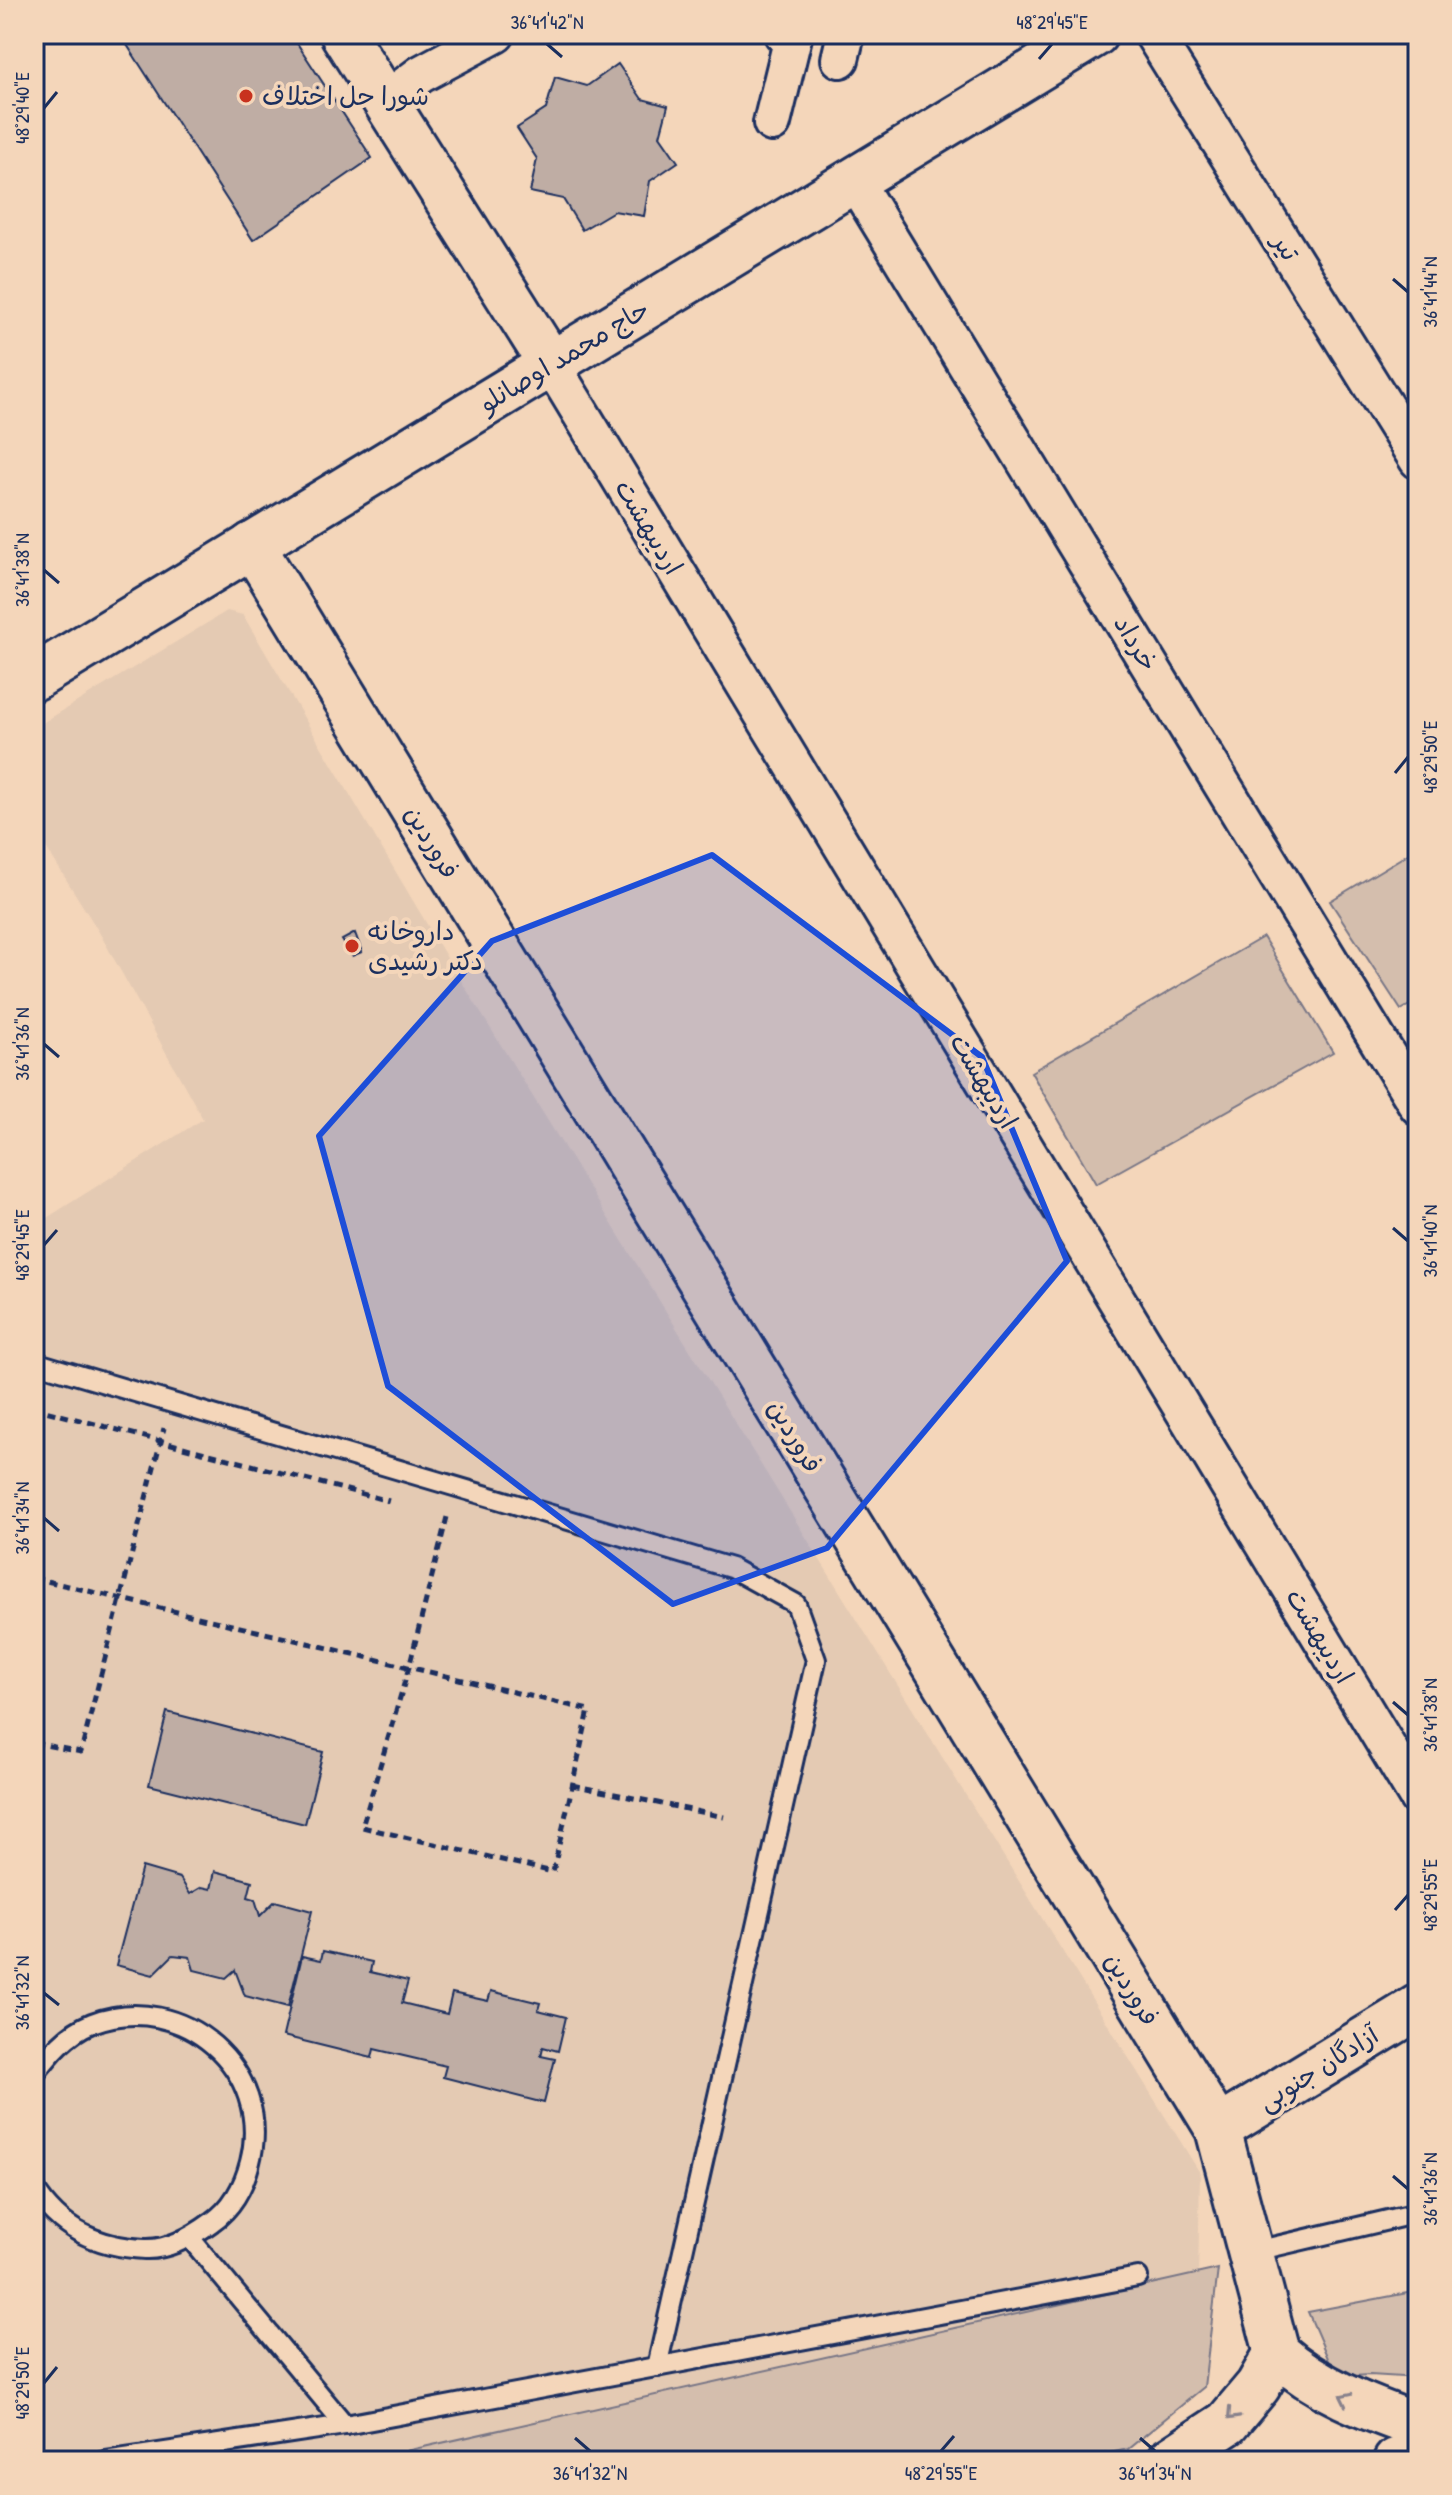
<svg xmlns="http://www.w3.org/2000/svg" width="1452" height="2495" viewBox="0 0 1452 2495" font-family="'Patrick Hand','Playpen Sans Arabic',sans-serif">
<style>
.built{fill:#e4cab3}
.green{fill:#d4bead;stroke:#787686;stroke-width:2}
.building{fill:#bfada4;stroke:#1b2f5e;stroke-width:2}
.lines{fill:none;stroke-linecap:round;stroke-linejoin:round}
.service-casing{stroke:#1b2f5e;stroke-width:24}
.minor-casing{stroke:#1b2f5e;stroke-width:42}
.tertiary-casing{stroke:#1b2f5e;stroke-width:50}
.secondary-casing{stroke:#1b2f5e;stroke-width:50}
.path{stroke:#1b2f5e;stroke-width:5;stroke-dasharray:8 6;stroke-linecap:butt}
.service{stroke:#f4d6ba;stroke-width:18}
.minor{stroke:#f4d6ba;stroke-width:36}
.tertiary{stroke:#f4d6ba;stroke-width:44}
.secondary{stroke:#f4d6ba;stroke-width:44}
.oneway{stroke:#88828c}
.marked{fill:#1d4ed8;fill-opacity:0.2;stroke:#1d4ed8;stroke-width:6;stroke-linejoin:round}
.ticks{fill:none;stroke:#1b2f5e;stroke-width:3}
.poi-dot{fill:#c8321e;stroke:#f4d6ba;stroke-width:3}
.labels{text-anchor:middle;stroke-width:8;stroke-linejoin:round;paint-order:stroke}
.poi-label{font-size:26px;fill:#1b2f5e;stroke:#f4d6ba;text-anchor:start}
.street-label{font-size:26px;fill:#1b2f5e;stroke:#f4d6ba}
.neatline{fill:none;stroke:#1b2f5e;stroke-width:3}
.ticks-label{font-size:20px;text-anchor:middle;fill:#1b2f5e}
</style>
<rect width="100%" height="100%" fill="#f4d6ba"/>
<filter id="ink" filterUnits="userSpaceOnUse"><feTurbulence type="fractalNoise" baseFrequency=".0125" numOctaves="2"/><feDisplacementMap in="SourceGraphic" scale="16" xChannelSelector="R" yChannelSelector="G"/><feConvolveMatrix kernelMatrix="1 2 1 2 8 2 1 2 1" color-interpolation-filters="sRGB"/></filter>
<g filter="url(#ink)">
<polygon class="built" points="227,611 243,615 450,963 1200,2173 1198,2281 429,2461 34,2461 34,1226 203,1119 99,932 34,828 34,728"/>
<g class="green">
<polygon points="1418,848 1418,1000 1401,1010 1330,901"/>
<polygon points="1263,937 1333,1052 1096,1184 1031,1072"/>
<polygon points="1218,2269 1204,2387 1128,2449 1073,2461 361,2461"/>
<polygon points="1418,2291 1418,2378 1370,2375 1336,2377 1308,2312"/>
</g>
<g class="building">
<polygon points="120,34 291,34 372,158 253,240"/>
<polygon points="618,64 642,99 668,106 660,136 678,162 650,181 644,216 614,211 582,230 563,199 530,192 537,159 517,128 546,109 555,77 587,86"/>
<polygon points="355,933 362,952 352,956 342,940"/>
<polygon points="167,1712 323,1752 305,1824 149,1785"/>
<polygon points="142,1867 180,1878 190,1894 202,1887 211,1889 215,1871 252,1881 248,1897 255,1899 260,1916 275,1901 312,1911 288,2007 245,1996 235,1970 226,1978 194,1970 190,1957 173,1955 153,1975 116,1965"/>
<polygon points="323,1951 372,1962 370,1972 408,1981 402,2003 447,2014 452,1993 488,2001 491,1991 540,2003 538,2010 566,2017 558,2051 543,2047 541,2056 555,2059 544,2103 443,2077 446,2066 374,2049 372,2058 283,2036 302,1956 321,1960"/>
</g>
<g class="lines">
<defs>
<g id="service">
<polyline points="34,1362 731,1568 796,1604 816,1660 657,2367"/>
<path d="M34,2075C50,2054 67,2033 92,2023C182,1989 274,2070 250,2162C244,2186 232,2208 212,2222C193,2236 169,2250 145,2249C98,2247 60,2230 34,2188"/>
<polyline points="190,2238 345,2425 1138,2277"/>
<polyline points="1251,2252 1418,2213"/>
<polyline points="105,2461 345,2425"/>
</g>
<g id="minor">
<polyline points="1153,34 1418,460"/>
<polyline points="840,59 846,34"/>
<polyline points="385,101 421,74 496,34"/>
<polyline points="772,123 793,37 783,34"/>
<polyline points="854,180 1418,1106"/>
<polyline points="551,364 1418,1798"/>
</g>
<g id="tertiary">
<polyline points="343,34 551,364"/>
<polyline points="252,545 1218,2129 1277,2353"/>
<polyline points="34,678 1095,34"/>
<polyline points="1218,2129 1418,2007"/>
<path d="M1277,2353C1319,2390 1365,2407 1418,2426"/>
<polyline points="1169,2461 1227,2423 1258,2386 1277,2353"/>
</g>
<polyline id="secondary" points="1396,2461 1418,2457"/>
</defs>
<use href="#service" class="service-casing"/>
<use href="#minor" class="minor-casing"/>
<use href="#tertiary" class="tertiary-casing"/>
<use href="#secondary" class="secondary-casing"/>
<g class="path">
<polyline points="34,1408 389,1501"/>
<path d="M34,1578C219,1622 404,1666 589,1710L553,1872L362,1827L409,1667L448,1513"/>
<polyline points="34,1743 81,1752 164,1428"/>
<polyline points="572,1785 724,1817"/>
</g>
<use href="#service" class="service"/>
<use href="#minor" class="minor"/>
<use href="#tertiary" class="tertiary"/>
<use href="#secondary" class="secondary"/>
</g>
<defs><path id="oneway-chevron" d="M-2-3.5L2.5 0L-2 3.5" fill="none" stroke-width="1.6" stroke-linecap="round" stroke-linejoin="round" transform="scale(2)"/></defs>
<g class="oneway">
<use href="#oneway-chevron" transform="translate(1345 2398) rotate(-154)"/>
<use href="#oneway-chevron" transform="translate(1232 2415) rotate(133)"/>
</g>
</g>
<path class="marked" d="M712,855L982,1057L1067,1261L827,1548L673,1604L388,1386L319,1136L492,941Z"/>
<path class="ticks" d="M547,44L562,57M1039,59L1052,44M44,108L57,92M1393,279L1408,292M44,570L59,583M1395,773L1408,757M44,1044L59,1057M1393,1228L1408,1241M44,1245L57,1230M44,1518L59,1531M1393,1702L1408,1715M1395,1910L1408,1895M44,1993L59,2005M1393,2176L1408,2189M44,2383L57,2367M575,2438L590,2451M1140,2438L1155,2451M941,2451L954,2436"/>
<g class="poi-dot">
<circle cx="246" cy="96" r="8"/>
<circle cx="352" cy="946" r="8"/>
</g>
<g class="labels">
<g class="poi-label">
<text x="262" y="105">شورا حل اختلاف</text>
<text x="368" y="940">داروخانه<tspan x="368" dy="30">دکتر رشیدی</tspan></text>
</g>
<g class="street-label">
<text transform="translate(1286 247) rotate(58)" y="9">تیر</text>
<text transform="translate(564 356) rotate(-31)" y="9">حاج محمد اوصانلو</text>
<text transform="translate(649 527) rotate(59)" y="9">اردیبهشت</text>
<text transform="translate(1136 643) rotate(59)" y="9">خرداد</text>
<text transform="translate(432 842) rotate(59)" y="9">فروردین</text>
<text transform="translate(984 1081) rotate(59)" y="9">اردیبهشت</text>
<text transform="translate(795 1436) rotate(59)" y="9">فروردین</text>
<text transform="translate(1320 1636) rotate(59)" y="9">اردیبهشت</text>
<text transform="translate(1132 1989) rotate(59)" y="9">فروردین</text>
<text transform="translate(1318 2068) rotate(-32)" y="9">آزادگان جنوبی</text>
</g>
</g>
<rect width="1452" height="2495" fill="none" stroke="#f4d6ba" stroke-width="88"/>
<rect x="44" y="44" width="1364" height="2407" class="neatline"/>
<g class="ticks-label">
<text x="547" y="29">36°41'42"N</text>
<text x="1052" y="29">48°29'45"E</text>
<text transform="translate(22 108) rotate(-90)" y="7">48°29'40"E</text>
<text transform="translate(1430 292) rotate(-90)" y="7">36°41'44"N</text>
<text transform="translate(22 570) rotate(-90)" y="7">36°41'38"N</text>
<text transform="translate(1430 757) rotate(-90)" y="7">48°29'50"E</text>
<text transform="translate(22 1044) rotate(-90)" y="7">36°41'36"N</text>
<text transform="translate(1430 1241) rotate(-90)" y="7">36°41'40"N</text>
<text transform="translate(22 1245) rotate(-90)" y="7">48°29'45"E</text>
<text transform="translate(22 1518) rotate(-90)" y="7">36°41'34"N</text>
<text transform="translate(1430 1715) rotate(-90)" y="7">36°41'38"N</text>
<text transform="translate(1430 1895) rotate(-90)" y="7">48°29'55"E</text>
<text transform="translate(22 1993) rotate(-90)" y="7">36°41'32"N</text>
<text transform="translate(1430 2189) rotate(-90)" y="7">36°41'36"N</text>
<text transform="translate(22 2383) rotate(-90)" y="7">48°29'50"E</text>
<text x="590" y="2480">36°41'32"N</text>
<text x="941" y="2480">48°29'55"E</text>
<text x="1155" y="2480">36°41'34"N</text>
</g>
</svg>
